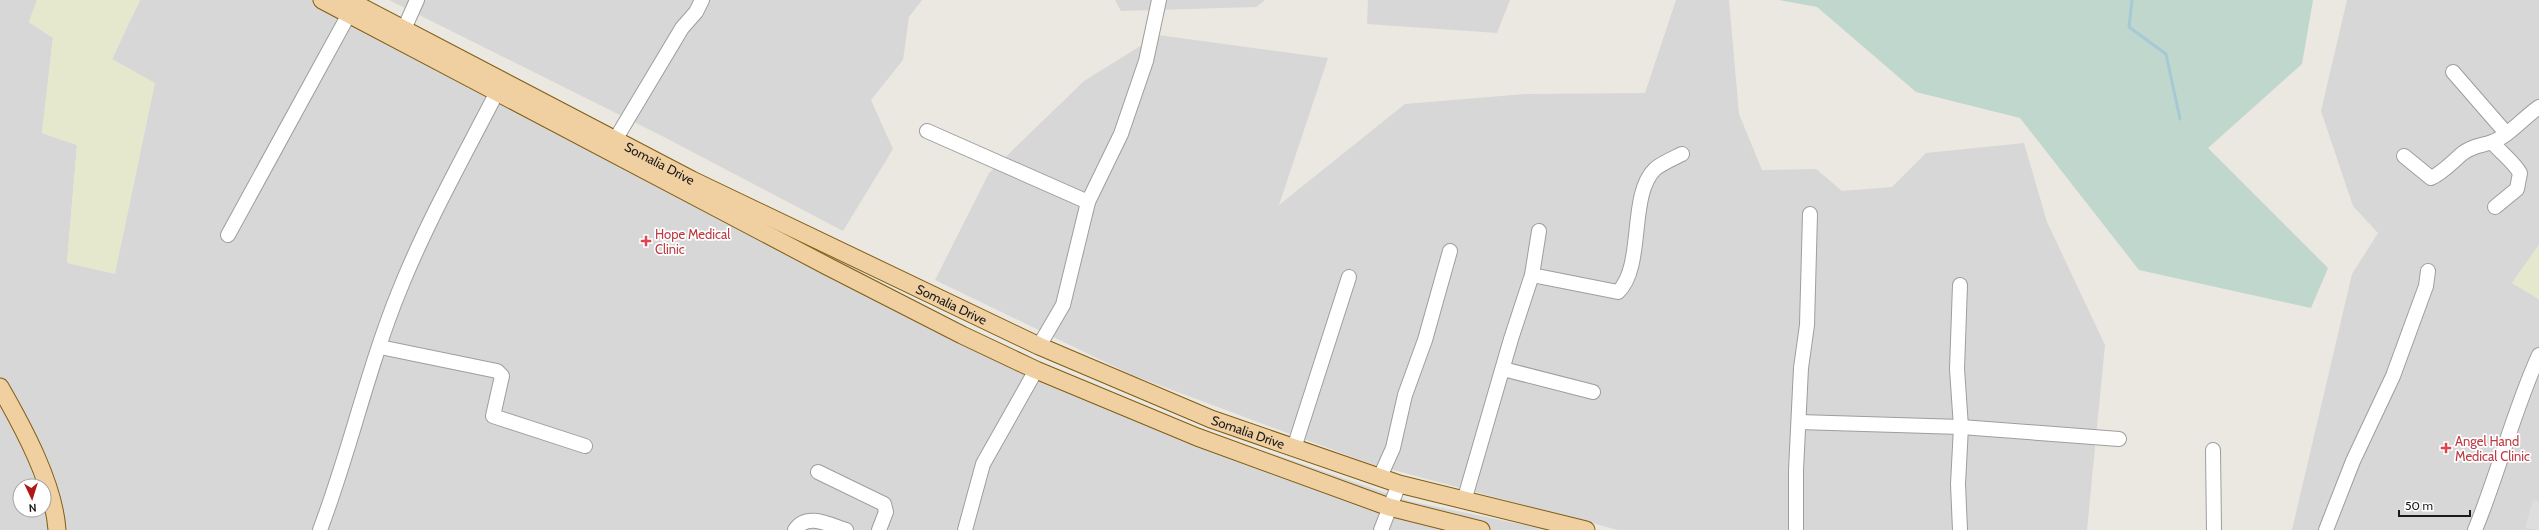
<svg xmlns="http://www.w3.org/2000/svg" width="2539" height="530" viewBox="0 0 2539 530" font-family="Cabin,sans-serif">
<style>
.residential{fill:#d8d7d7;fill-rule:evenodd}
.farmland{fill:#e6e8ce}
.wetland{fill:#c0d7cd}
.parking{fill:#dedede}
.lines{fill:none;stroke-linecap:round;stroke-linejoin:round}
.stream{stroke:#a6c9d4;stroke-width:3}
.minor-casing{stroke:#9e9e9e;stroke-width:16}
.major-casing{stroke:#805d11;stroke-width:19}
.minor{stroke:#fff;stroke-width:14}
.major{stroke:#f0cfa1;stroke-width:17}
.health-dot{fill:#e0444e;stroke:#fff;stroke-width:1.5}
.labels{text-anchor:middle;stroke-width:3.5;stroke-linejoin:round;paint-order:stroke}
.street-label{font-size:13px;fill:#1a1a1a;stroke:#fff}
.health-label{font-size:13px;fill:#be3a42;stroke:#fff;text-anchor:start}
</style>
<rect width="100%" height="100%" fill="#ebe8e1"/>
<g class="residential">
<path d="M0,0H37L29,22L53,38L42,133L77,145L67,263L112,59L140,0H345L1078,386L1409,501L1549,530H0ZM20,486H44V510H20Z"/>
<polygon points="389,0 922,0 909,17 903,60 871,100 893,149 843,231 666,138"/>
<polygon points="1115,0 1265,0 1256,7 1121,11"/>
<polygon points="1368,0 1510,0 1497,33 1367,24"/>
<polygon points="1676,0 1729,0 1739,114 1762,170 1816,169 1842,191 1892,187 1926,153 2024,143 2047,222 2105,345 2087,530 1618,530 1371,464 1132,375 935,280 989,173 1084,81 1158,35 1328,58 1279,205 1405,104 1525,94 1645,93"/>
<polygon points="2347,0 2539,0 2539,245 2512,283 2539,299 2539,530 2292,530 2352,274 2378,233 2353,206 2321,111"/>
</g>
<g class="farmland">
<polygon points="37,0 140,0 112,59 155,83 115,274 67,263 77,145 42,133 53,38 29,22"/>
<polygon points="2539,245 2539,299 2512,283"/>
</g>
<polygon class="wetland" points="1779,0 2313,0 2302,64 2208,148 2328,268 2311,308 2139,270 2020,118 1916,92 1817,7"/>
<polygon class="parking" points="2533,500 2539,501 2539,530 2525,528"/>
<g class="lines">
<polyline class="stream" points="2132,0 2129,27 2166,54 2180,119"/>
<defs>
<g id="minor">
<polyline points="404,29 417,0"/>
<polyline points="2453,72 2506,133"/>
<polyline points="927,131 1088,202"/>
<polyline points="615,140 682,28 696,12 702,0"/>
<path d="M2492,142C2501,153 2513,161 2520,173L2517,189L2495,207"/>
<path d="M2404,156L2431,178C2444,172 2453,161 2463,153C2474,145 2481,146 2492,142C2509,136 2524,117 2539,107"/>
<polyline points="228,235 349,14"/>
<path d="M1532,275L1618,292C1645,266 1628,195 1655,169C1662,163 1674,158 1682,154"/>
<polyline points="1039,346 1063,305 1088,202 1121,134 1146,61 1159,0"/>
<polyline points="380,347 497,371 502,376 493,416 585,446"/>
<polyline points="1503,369 1593,392"/>
<polyline points="1799,422 1961,427 2119,439"/>
<polyline points="1294,448 1349,277"/>
<polyline points="2213,450 2214,530"/>
<polyline points="818,472 884,504 886,512 879,530"/>
<polyline points="1380,477 1393,448 1405,395 1425,340 1450,251"/>
<polyline points="1464,501 1511,339 1532,275 1539,231"/>
<path d="M320,530C350,451 368,367 400,289C427,222 463,158 496,94"/>
<path d="M795,530C807,512 830,525 846,530"/>
<polyline points="965,530 983,464 1036,370"/>
<polyline points="1381,530 1399,484"/>
<polyline points="1796,530 1796,470 1801,368 1807,325 1810,214"/>
<polyline points="1960,530 1958,484 1961,427 1957,369 1960,285"/>
<polyline points="2326,530 2353,461 2393,376 2426,286 2428,271"/>
<path d="M2475,530C2499,472 2513,412 2539,355"/>
</g>
<g id="major">
<polyline points="322,0 827,266 962,335 1036,370 1197,437 1389,507 1481,530"/>
<path id="s1" d="M348,0L692,180L1039,346L1211,419L1399,484L1586,530"/>
<path d="M0,387C23,427 54,484 57,530"/>
</g>
</defs>
<use href="#minor" class="minor-casing"/>
<use href="#major" class="major-casing"/>
<use href="#minor" class="minor"/>
<use href="#major" class="major"/>
</g>
<g class="health-dot">
<path d="M644 235h4v4h4v4h-4v4h-4v-4h-4v-4h4z"/>
<path d="M2444 442h4v4h4v4h-4v4h-4v-4h-4v-4h4z"/>
</g>
<g class="labels">
<g class="street-label">
<text dy="5" stroke="none"><textPath href="#s1" startOffset="352">Somalia Drive</textPath></text>
<text dy="5" stroke="none"><textPath href="#s1" startOffset="676">Somalia Drive</textPath></text>
<text dy="5" stroke="none"><textPath href="#s1" startOffset="999">Somalia Drive</textPath></text>
</g>
<g class="health-label">
<text x="655" y="239">Hope Medical<tspan x="655" dy="15">Clinic</tspan></text>
<text x="2455" y="446">Angel Hand<tspan x="2455" dy="15">Medical Clinic</tspan></text>
</g>
</g>
<g transform="translate(32 498) rotate(176)"><circle r="19" fill="#ffffff" stroke="#a3a3a3"/>
<path d="M0-3L7 15L0 10L-7 15Z" fill="#ae1917"/>
<text y="-6" font-size="11" font-weight="bold" text-anchor="middle" fill="#1a1a1a">N</text>
</g>
<path d="M2399 510v6h71v-6" fill="none" stroke="#1a1a1a" stroke-width="2"/>
<text x="2405" y="510" font-size="12" fill="#1a1a1a" stroke="#ffffff" stroke-width="3" paint-order="stroke">50 m</text>
</svg>
